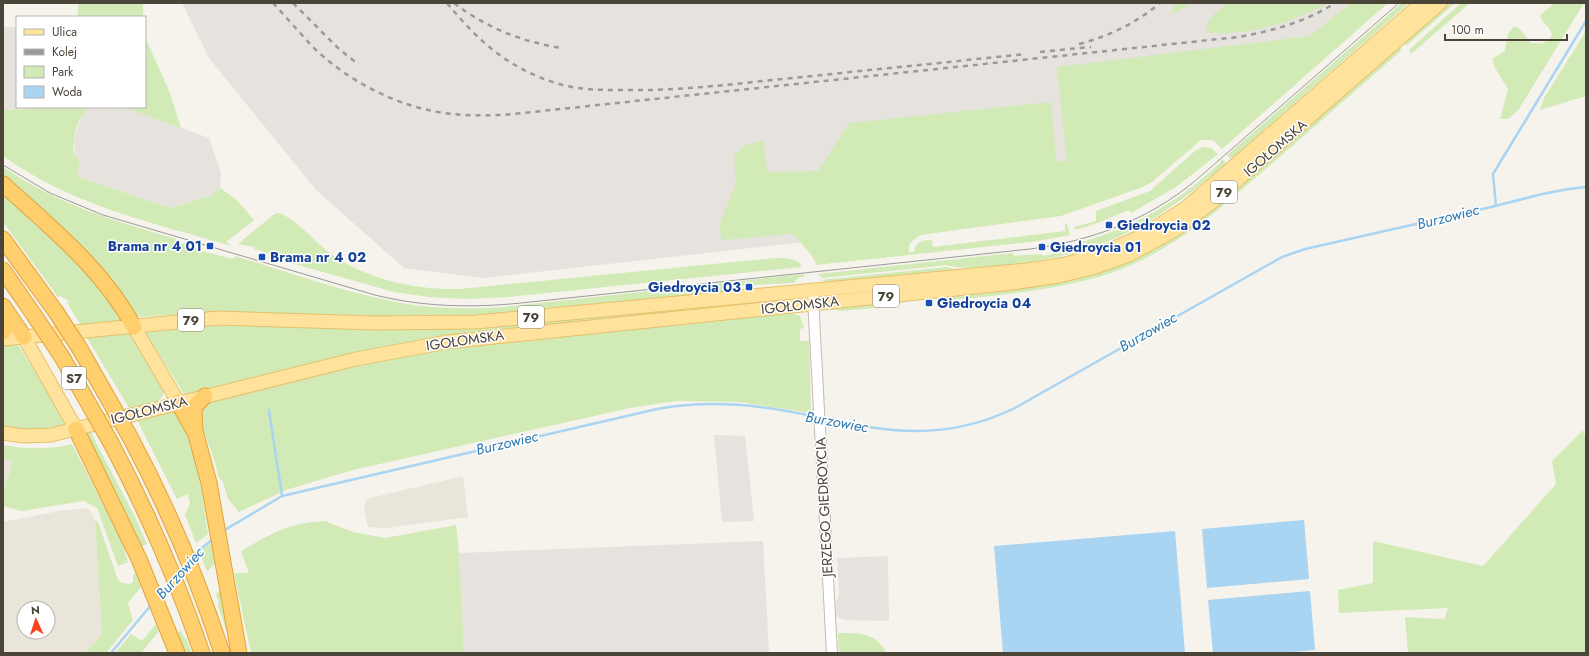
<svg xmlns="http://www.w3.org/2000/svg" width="1589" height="656" viewBox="0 0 1589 656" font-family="Jost,sans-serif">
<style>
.residential{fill:#eae5da;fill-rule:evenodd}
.industrial{fill:#e6e2dd}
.green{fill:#d2eab5}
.water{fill:#a9d4f2}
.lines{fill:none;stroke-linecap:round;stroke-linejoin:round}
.stream{stroke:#a9d4f2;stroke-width:2.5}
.tertiary-casing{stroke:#c2bbae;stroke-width:12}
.primary-casing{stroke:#e6c16a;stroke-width:15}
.motorway-casing{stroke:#e0a43c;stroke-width:17}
.tertiary{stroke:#fff;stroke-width:10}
.primary{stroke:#ffe39c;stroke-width:13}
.motorway{stroke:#ffcf6e;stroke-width:15}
.tram{stroke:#9a9a9a;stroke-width:1}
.rail{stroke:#9a9a9a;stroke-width:2.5;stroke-dasharray:5 5;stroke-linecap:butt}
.motorway-bridge-casing{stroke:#e0a43c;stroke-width:17;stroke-linecap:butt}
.motorway-bridge{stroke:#ffcf6e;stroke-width:15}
.transit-dot{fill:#1a4fb4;stroke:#fff;stroke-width:1.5}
.labels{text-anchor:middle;stroke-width:3;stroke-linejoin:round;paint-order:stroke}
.shield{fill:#fff;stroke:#817c74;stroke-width:1}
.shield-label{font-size:13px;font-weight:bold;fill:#4b4439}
.street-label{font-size:14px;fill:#4b4439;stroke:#fff}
.transit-label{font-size:14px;font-weight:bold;fill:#164399;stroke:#fff;text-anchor:start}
.water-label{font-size:15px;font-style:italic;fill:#2e7ab2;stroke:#fff}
</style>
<rect width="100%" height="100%" fill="#f6f3ec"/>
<g class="residential">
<polygon points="3,459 13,462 3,492"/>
<polygon points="463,476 468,517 386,528 368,527 364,510 366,499"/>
<path d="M88,508L95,520L102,634L85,653H3V522L59,511ZM24,608H48V632H24Z"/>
</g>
<g class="industrial">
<polygon points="182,3 1350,3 1310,36 1038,216 483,278 404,268 316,190 209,58"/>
<polygon points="3,27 17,27 17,107 32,107 32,109 3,110"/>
<polygon points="90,107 123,107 209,138 221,173 220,188 210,196 170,208 76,176 74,138 83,113"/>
<polygon points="714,435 745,436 754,521 722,522"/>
<polygon points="763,541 769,653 464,653 459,553"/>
<polygon points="888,556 889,621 844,620 836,616 836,600 838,599 839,592 837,558"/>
</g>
<g class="green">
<polygon points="79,3 143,3 143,17 77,17"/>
<polygon points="1175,3 1193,3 1171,15"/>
<path d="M1229,3H1329C1292,22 1253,35 1210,33L1206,26L1214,14Z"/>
<path d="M1350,3H1388L1222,149L1213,140H1201L1152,182L1140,188L1061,216L920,235L910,243L908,252H914C916,241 922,240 932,240L933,247L1065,231V224L1067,223L1070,235L1038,241L816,265C815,256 800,243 793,234L721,240L720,223L736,183L734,157L743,146L763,141L767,172L818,171L849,123L1051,102L1056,161H1067L1057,67L1310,36Z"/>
<polygon points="1402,3 1409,3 1231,159 1227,155"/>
<polygon points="1447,3 1455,3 1406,46 1405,41"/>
<polygon points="1461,3 1470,3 1411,54 1409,50"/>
<path d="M1555,3H1584L1519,109L1508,119H1500L1508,89L1495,68L1492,59L1505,51L1508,34L1514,26L1519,28L1531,43C1541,44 1547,44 1552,35C1551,26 1542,25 1540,15Z"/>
<polygon points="1586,31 1586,96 1540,110 1544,98"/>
<polygon points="145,37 170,93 181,128 123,107 145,107"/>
<path d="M1398,47L1402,50C1360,87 1317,124 1275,161C1224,205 1175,251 1111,273C1060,290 1006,294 953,300L946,299L945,297L951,295L1083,276Z"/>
<path d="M32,107H90C79,114 71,139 74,153C75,156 78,160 80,164L76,176L170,208L210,196L220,188L236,199L254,220L226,242L232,246C153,223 71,205 3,156V110L32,109Z"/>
<polygon points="1203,147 1211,148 1218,154 1176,187 1131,213 1129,210 1095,224 1075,230 1074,227 1096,221 1096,211 1150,191 1196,150"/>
<path d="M1222,159L1226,163C1182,202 1137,235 1080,251L1078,243C1125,230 1169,208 1205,176C1211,171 1219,165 1222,159Z"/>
<path d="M1226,166C1222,175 1196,193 1187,200C1119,250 1059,264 975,270C957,272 939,271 921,273C891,275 861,279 831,283L821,280L947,267C964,274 987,268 1004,266C1102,256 1152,231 1226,166Z"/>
<path d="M3,167C59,205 112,220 176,239L175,242L198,248V250L233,259L235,256C292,273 354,296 413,305C443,309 474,309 504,307L804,274V277H800L793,283L735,286V289L724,294L447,319L215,312L140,317L134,315L3,177Z"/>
<polygon points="3,190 67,249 126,320 82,327 67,303 69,301 60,296 58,297 3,222"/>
<path d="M277,213C292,214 318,245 332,255C370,280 415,290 460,289L775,258C785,258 798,257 802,267L507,297L464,299L429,297L394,292L291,263L292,260L254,249V247L238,244L273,215Z"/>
<path d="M1074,249L1075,253C1049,259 970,274 948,265L822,278L818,274L1013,253L1014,256L1042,254L1043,256Z"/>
<polygon points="736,302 698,311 461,335 185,396 147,335 147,332 152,330 202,326 261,324 371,328"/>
<polygon points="882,302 898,302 898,304 895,306 842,311 829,309 834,307"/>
<polygon points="788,312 800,316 804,328 800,329 800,341 809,341 811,413 739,402 676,401 630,408 353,470 286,490 239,512 228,499 223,482 219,478 215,462 201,423 199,407 205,401 357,364 433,349"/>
<path d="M126,333L132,336L164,390C162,407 142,406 129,408L86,336Z"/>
<polygon points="3,343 16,344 19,346 66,422 64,425 31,430 3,427"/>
<path d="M175,408C197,443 202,494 208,534L196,543L185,515L190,504L188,494L177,499L136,418Z"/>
<polygon points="89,429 135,517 147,544 141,547 85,435"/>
<polygon points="1583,430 1586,438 1586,653 1408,653 1405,617 1444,619 1448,608 1339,613 1338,590 1373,583 1373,541 1483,566 1556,484 1552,461"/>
<path d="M72,444L122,542L128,562L118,566L97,508L84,501L21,511L3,506V492L13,462L3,459V445C24,449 50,450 72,444Z"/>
<polygon points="95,520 98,522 118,580 122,583 130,584 133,582 133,575 135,573 141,587 128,603 133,620 106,653 85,653 102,634"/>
<path d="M325,521L353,532L385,538L456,525L459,553L464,653H251L234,573H248C248,566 243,559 241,551C273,533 288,523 325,521Z"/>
<polygon points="212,543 215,564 207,571 199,551"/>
<polygon points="221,589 230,641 217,603 219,603 216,594"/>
<polygon points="156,624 159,631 141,653 115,653 131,634 142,641"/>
<polygon points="181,630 184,638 186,638 192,653 186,653 177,635"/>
<path d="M838,633C858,633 877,632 886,653H839Z"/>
</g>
<g class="water">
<polygon points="1304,520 1309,579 1207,588 1202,529"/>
<polygon points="1175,531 1185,653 1003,653 994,546"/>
<polygon points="1310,591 1315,650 1281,653 1213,653 1208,600"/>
</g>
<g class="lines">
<g class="stream">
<polyline points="1496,206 1493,174 1586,21"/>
<polyline points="269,410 282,496"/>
<path d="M822,418C891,434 949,440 1015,408L1282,257L1305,249C1366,235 1427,222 1487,208C1520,200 1552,190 1586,187"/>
<path d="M223,531L282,496L657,409C711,399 764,405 817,417"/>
<polyline points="192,556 213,539"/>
<polyline points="159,596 170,583"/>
<polyline points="111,653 152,604"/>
</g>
<defs>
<polyline id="tertiary" points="813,298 832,653"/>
<g id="primary">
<polyline points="134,327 178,402"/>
<polyline points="24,337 76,429"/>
<polyline points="3,339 218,318 375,323 476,322 1027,270 1066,264 1103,253 1142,236 1187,207 1422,3"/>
<polyline points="3,433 24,436 51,435 356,359 447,342 1013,283 1059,276 1096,267 1129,255 1173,231 1211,203 1440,3"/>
</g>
<g id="motorway">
<path d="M3,184C51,228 103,269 134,327"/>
<polyline points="3,239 56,312"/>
<polyline points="3,270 34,315"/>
<polyline points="3,306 24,337"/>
<polyline points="3,332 7,323 5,310"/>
<polyline points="205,396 195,406 194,413 195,431 209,483 239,653"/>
<polyline points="178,402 193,429"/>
<polyline points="76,429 139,559 177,653"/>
<path d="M130,437C167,506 198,579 222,653"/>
<path d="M111,443C147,511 177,580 202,653"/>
</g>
</defs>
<use href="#tertiary" class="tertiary-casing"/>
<use href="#primary" class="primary-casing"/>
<use href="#motorway" class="motorway-casing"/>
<use href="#tertiary" class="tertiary"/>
<use href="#primary" class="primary"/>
<use href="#motorway" class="motorway"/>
<path class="tram" d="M3,165L50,193L103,215L375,295C423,307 472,308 521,303L1030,249C1091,241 1148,220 1195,181L1399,3"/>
<g class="rail">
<path d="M273,3C286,17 299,32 312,46C348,82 402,109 452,114C470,116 487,115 504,115L1238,37C1272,31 1306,22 1335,3"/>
<polyline points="293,3 339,49 358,64"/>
<path d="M447,3C479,42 509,69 559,84C580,90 601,90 623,90C670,91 716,86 763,81C851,72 938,63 1026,54"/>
<path d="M454,3C487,28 522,42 562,48"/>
<path d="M1079,44C1110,36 1136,23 1160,3"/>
<polyline points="1040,52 1091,47"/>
</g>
<defs>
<g id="motorway-bridge">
<polyline points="56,312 80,349 130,437"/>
<polyline points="34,315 62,357 111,443"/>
</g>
</defs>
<use href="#motorway-bridge" class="motorway-bridge-casing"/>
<use href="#motorway-bridge" class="motorway-bridge"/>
</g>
<g class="transit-dot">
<rect x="1105" y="221" width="8" height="8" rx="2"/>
<rect x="206" y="242" width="8" height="8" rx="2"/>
<rect x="1038" y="243" width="8" height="8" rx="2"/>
<rect x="258" y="253" width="8" height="8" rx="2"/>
<rect x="745" y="283" width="8" height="8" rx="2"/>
<rect x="925" y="299" width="8" height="8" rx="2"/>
</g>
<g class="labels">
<g class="shield">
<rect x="1211" y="181" width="26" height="22" rx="3"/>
<rect x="873" y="285" width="26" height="22" rx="3"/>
<rect x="518" y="306" width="26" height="22" rx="3"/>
<rect x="178" y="309" width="26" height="22" rx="3"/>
<rect x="62" y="367" width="24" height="22" rx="3"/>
</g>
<g class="shield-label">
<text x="1224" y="197">79</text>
<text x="886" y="301">79</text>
<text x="531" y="322">79</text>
<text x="191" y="325">79</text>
<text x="74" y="383">S7</text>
</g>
<g class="street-label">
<text transform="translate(1275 148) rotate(-41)" y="5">IGOŁOMSKA</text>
<text transform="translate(800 305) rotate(-6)" y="5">IGOŁOMSKA</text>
<text transform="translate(465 340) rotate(-8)" y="5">IGOŁOMSKA</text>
<text transform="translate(149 410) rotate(-14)" y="5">IGOŁOMSKA</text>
<text transform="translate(824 507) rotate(-93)" y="5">JERZEGO GIEDROYCIA</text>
</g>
<g class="transit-label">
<text x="1117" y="230">Giedroycia 02</text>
<text x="202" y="251" text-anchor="end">Brama nr 4 01</text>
<text x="1050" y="252">Giedroycia 01</text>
<text x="270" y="262">Brama nr 4 02</text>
<text x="741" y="292" text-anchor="end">Giedroycia 03</text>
<text x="937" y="308">Giedroycia 04</text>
</g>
<g class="water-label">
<text transform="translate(1448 217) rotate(-14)" y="5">Burzowiec</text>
<text transform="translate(1148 332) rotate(-30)" y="5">Burzowiec</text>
<text transform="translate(837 422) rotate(10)" y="5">Burzowiec</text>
<text transform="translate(507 443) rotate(-13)" y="5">Burzowiec</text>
<text transform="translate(180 573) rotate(-48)" y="5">Burzowiec</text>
</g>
</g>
<rect width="1589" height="656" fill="none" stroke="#4b4439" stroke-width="8"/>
<rect x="16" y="16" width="130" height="92" fill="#ffffff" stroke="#b7b4b0"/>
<rect x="24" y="29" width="20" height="6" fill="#ffe39c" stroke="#b7b4b0"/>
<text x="52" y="36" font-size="12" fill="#4b4439">Ulica</text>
<rect x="24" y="49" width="20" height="6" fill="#9a9a9a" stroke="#b7b4b0"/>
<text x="52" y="56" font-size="12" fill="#4b4439">Kolej</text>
<rect x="24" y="66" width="20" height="12" fill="#d2eab5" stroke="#b7b4b0"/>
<text x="52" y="76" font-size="12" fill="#4b4439">Park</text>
<rect x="24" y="86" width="20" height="12" fill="#a9d4f2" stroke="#b7b4b0"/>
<text x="52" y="96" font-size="12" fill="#4b4439">Woda</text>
<g transform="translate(36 620) rotate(357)"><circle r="19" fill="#ffffff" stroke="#b7b4b0"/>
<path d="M0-3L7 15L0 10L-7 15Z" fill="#fc3f1d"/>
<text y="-6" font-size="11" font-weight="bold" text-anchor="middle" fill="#4b4439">N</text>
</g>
<path d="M1445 34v6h122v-6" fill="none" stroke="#4b4439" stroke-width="2"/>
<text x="1451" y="34" font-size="12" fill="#4b4439" stroke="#ffffff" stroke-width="3" paint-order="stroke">100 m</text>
</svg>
